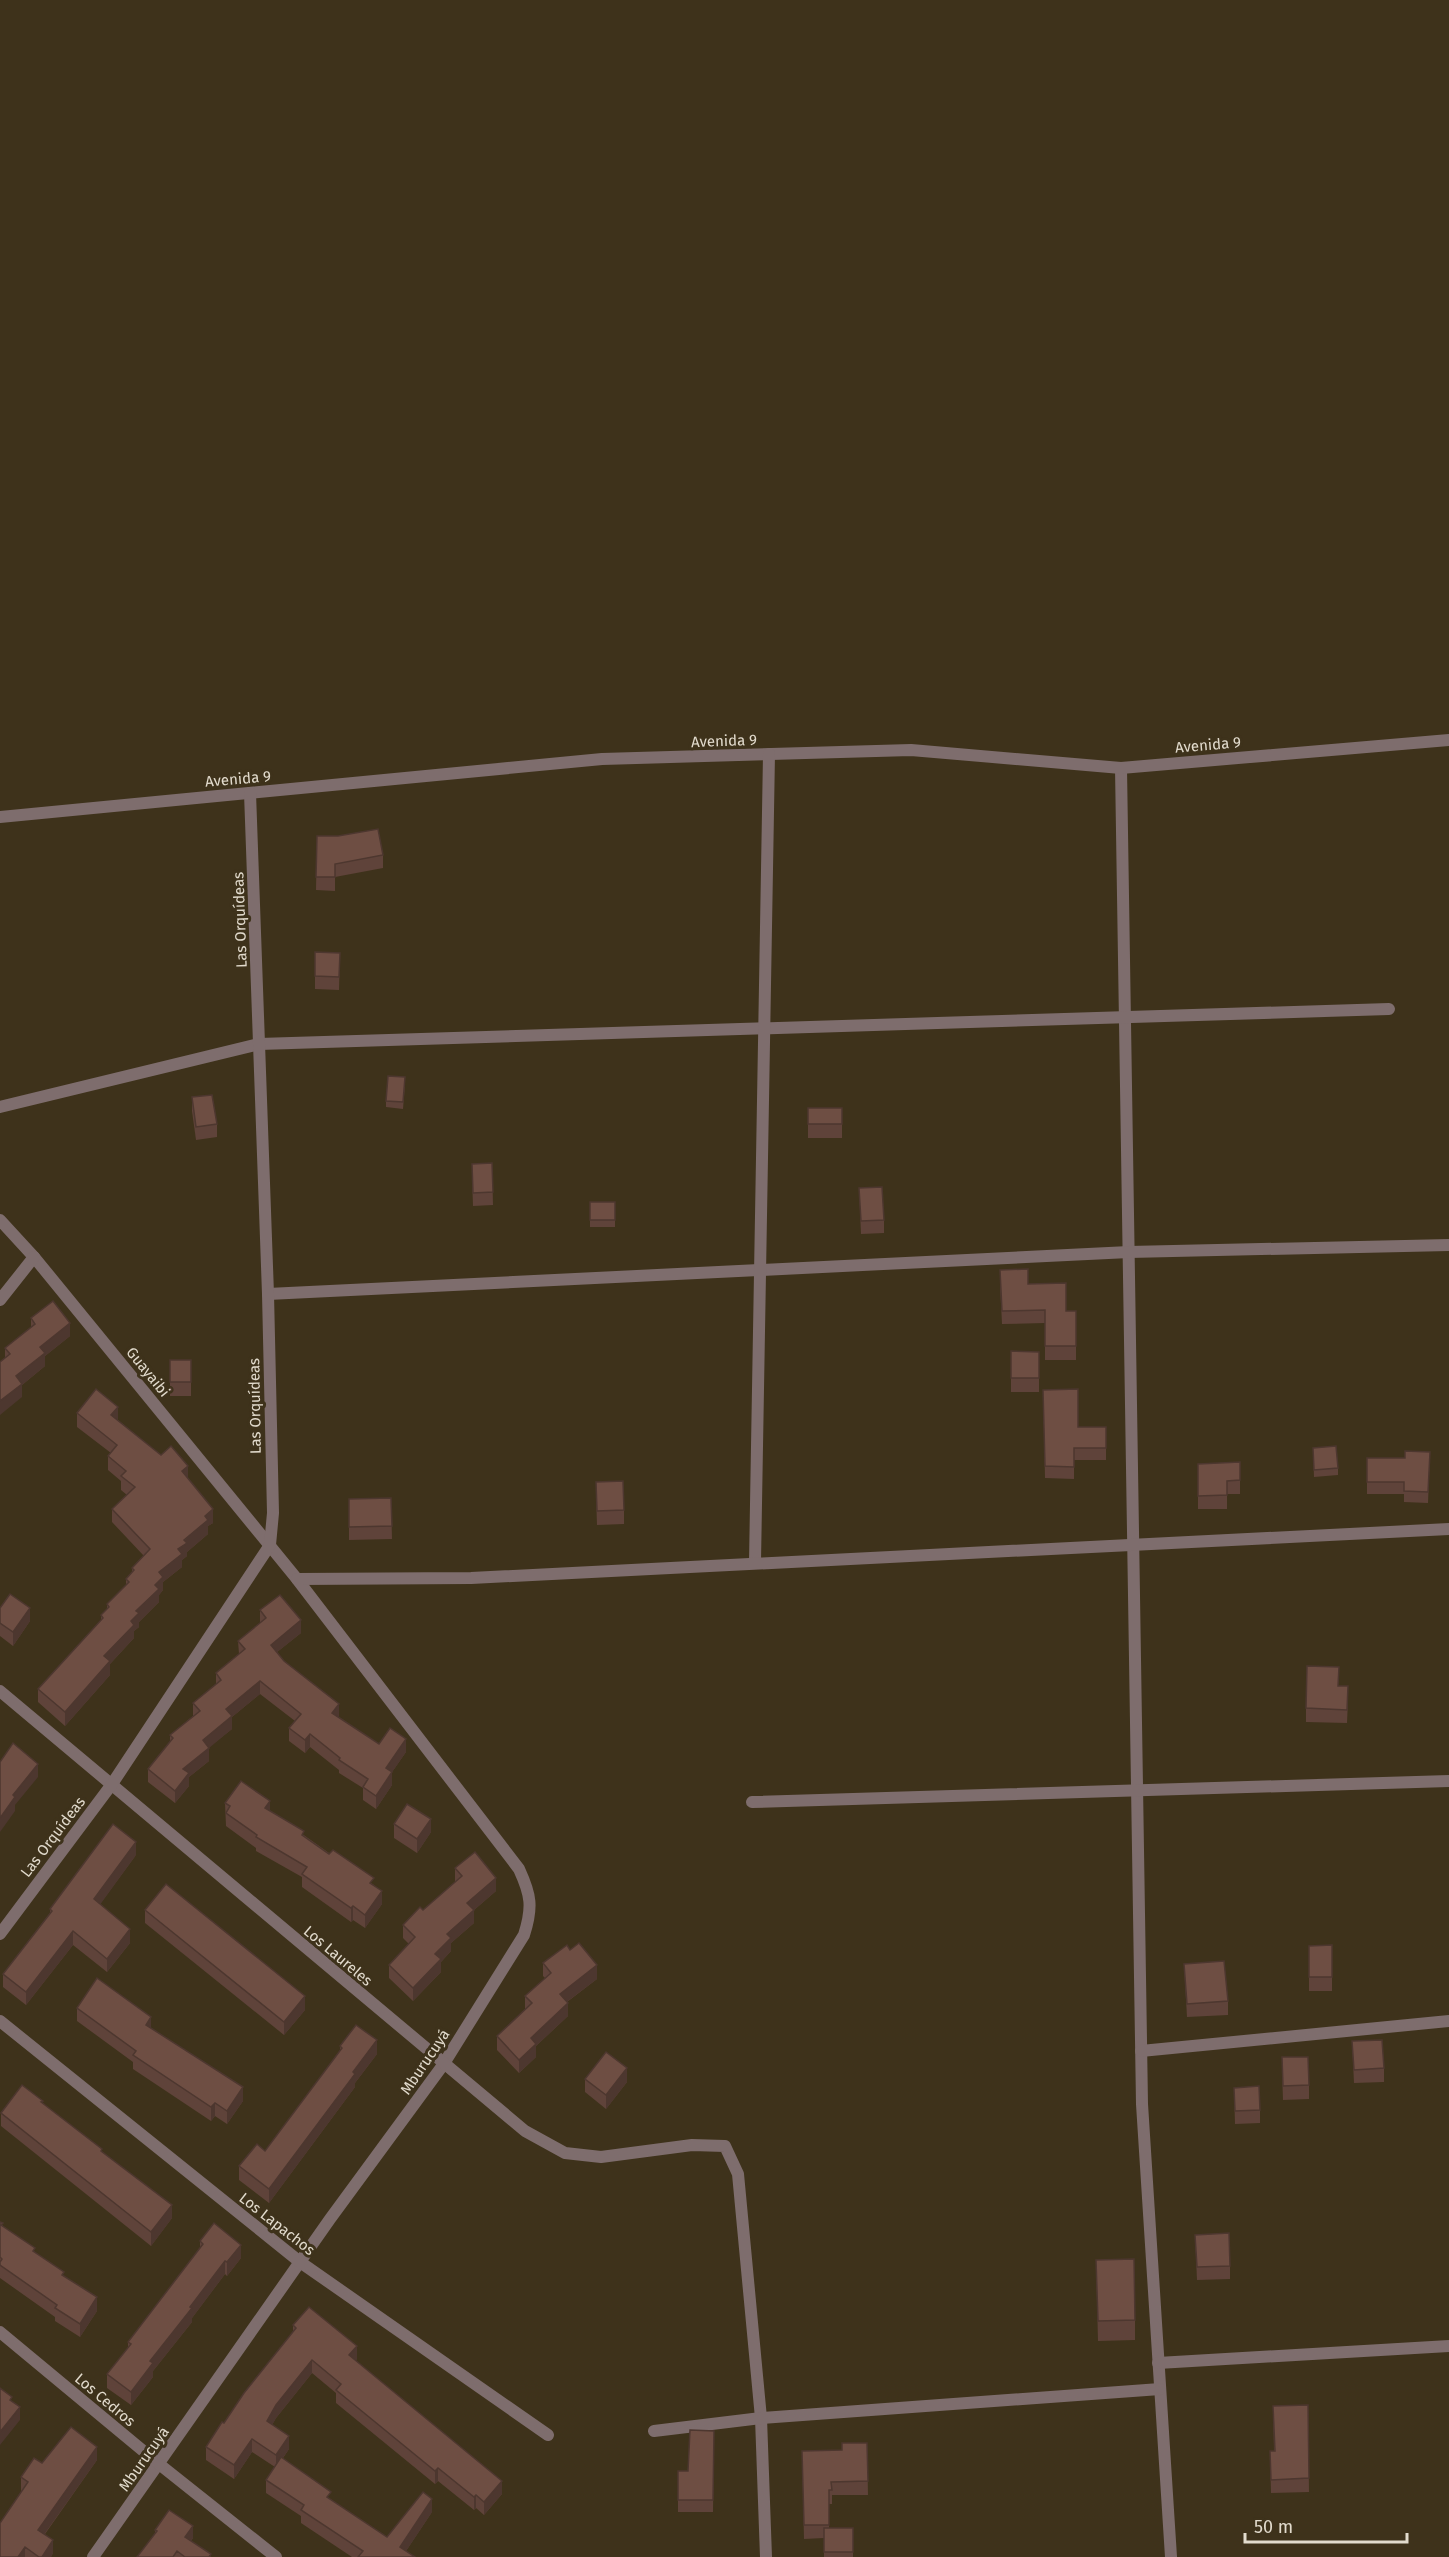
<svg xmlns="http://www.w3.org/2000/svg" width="1449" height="2557" viewBox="0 0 1449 2557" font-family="'Fira Sans',sans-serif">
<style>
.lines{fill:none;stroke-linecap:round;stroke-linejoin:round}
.minor{stroke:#7e6d6d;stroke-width:12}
.wall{fill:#5f433a}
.shaded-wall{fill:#4d372f}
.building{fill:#6e4e43;stroke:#4d372f;stroke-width:1.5}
.labels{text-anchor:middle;stroke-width:6;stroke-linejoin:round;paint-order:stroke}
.street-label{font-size:15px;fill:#e2dbcd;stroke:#3e321b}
</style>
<rect width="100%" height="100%" fill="#3e321b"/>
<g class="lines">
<g class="minor">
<polyline points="1121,768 1142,2104 1171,2557"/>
<polyline points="0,817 602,759 911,750 1121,768 1449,740"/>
<polyline points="0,1107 259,1044 1389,1009"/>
<path d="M0,1220L34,1257L297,1579L519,1869C531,1895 533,1907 524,1935L443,2065L330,2219L93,2557"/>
<polyline points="268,1294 1129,1252 1449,1245"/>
<polyline points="0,1300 34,1257"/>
<polyline points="755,1562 769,754"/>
<polyline points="297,1579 471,1578 1449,1529"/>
<polyline points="0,1691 525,2131 565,2153 601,2157 692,2145 725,2146 738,2174 761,2418 766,2557"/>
<polyline points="752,1802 1449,1781"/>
<polyline points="0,1934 112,1784 270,1545 273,1513 268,1294 250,793"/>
<polyline points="0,2021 300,2262 548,2435"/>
<polyline points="1141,2051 1449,2021"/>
<polyline points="0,2332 159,2464 276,2557"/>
<polyline points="1158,2363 1449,2346"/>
<polyline points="654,2431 761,2418 1160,2389"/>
</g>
</g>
<g class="wall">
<polygon points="317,836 383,855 383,868 335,877 335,891 316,890"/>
<polygon points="315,952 340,953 339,990 315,989"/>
<polygon points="405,1084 403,1109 386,1107 386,1101"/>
<polygon points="192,1097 217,1124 217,1137 196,1140 192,1111"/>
<rect x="808" y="1108" width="34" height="30"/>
<polygon points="492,1163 493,1205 473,1206 472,1177"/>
<polygon points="859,1188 884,1220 884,1233 861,1234"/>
<rect x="590" y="1202" width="25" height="25"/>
<polygon points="1000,1284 1028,1284 1066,1311 1076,1311 1076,1360 1045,1360 1045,1323 1002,1324"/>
<polygon points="31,1318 70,1336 45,1356 45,1366 22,1385 22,1397 5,1358 5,1348 31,1328"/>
<polygon points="1011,1351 1039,1352 1039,1392 1011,1392"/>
<rect x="170" y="1360" width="21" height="36"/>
<polygon points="1043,1390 1078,1427 1106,1427 1106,1460 1074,1460 1074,1479 1045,1478"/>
<polygon points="77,1413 118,1420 188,1478 213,1523 208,1526 208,1534 187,1552 187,1556 182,1560 182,1567 163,1582 163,1590 159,1595 159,1602 139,1622 139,1627 134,1631 134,1638 110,1664 110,1675 65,1726 38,1702 38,1689 101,1620 101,1615 107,1609 107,1604 126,1585 126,1579 132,1573 132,1568 144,1556 112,1522 112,1509 127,1495 121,1490 121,1481 108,1470 108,1456 111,1453 77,1427"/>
<polygon points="1313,1448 1338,1468 1338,1475 1314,1477"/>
<polygon points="1430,1452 1428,1503 1404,1502 1404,1494 1367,1494 1367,1458 1405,1458"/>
<polygon points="1198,1464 1240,1480 1240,1494 1227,1494 1227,1509 1198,1509"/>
<polygon points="596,1495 624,1510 624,1524 597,1525"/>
<polygon points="391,1498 392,1539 349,1540 349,1499"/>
<polygon points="0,1608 30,1621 13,1646 0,1636"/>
<polygon points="260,1610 301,1633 277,1652 284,1661 339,1718 379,1744 406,1752 392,1772 392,1785 376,1809 363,1800 363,1788 339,1773 339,1770 310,1747 305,1753 289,1741 289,1728 295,1721 260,1694 232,1717 232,1729 209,1747 209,1761 189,1777 189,1786 175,1803 148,1782 148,1769 170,1742 170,1735 193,1716 193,1703 216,1685 216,1673 239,1654 238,1641 260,1623"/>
<polygon points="1339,1686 1348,1700 1347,1723 1306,1722 1306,1708"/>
<polygon points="225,1803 270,1811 374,1885 382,1904 365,1928 353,1920 351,1922 302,1887 302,1877 256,1851 256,1848 226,1826"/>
<polygon points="394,1824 431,1832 417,1853 394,1838"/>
<polygon points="136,1855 100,1904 130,1943 107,1972 73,1945 26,2005 3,1987 3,1974 50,1913 50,1909"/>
<polygon points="455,1868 496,1891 474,1910 474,1923 451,1943 451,1951 441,1962 441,1972 413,2001 389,1978 389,1965 409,1944 403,1938 403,1925 423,1910 455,1882"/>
<polygon points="145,1910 305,2010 284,2035 145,1923"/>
<polygon points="1332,1945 1332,1991 1309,1991 1309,1946"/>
<polygon points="543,1963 597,1979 567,2002 568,2016 536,2046 536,2057 519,2073 497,2050 497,2036 525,2010 525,1996 545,1978 543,1976"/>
<polygon points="1184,1964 1228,2001 1228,2015 1187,2017"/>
<polygon points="77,2008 151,2028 243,2101 227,2124 215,2116 211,2121 133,2069 133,2062 77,2021"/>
<polygon points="1352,2041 1384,2068 1384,2082 1354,2083"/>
<polygon points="340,2046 377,2054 355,2083 355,2087 269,2203 239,2180 239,2166 265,2151 340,2051"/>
<polygon points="1282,2071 1309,2085 1309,2099 1283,2100"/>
<polygon points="585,2079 627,2082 606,2109 585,2092"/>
<polygon points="1234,2088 1260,2110 1260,2123 1235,2124"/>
<polygon points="43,2103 172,2218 151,2246 1,2126 1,2113"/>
<polygon points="0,2222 3,2226 64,2276 97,2311 80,2337 55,2321 55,2317 0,2278"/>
<polygon points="1195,2235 1230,2266 1230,2279 1197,2280"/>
<polygon points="200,2241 241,2258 227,2276 225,2274 192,2318 192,2322 153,2371 153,2377 131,2405 107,2388 107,2374 128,2348 128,2342 200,2248"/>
<polygon points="1096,2260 1135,2320 1135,2340 1098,2341"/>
<polygon points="293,2325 357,2359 355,2361 502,2494 484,2515 476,2508 474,2510 438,2481 435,2484 336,2403 336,2393 312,2373 276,2418 272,2425 289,2449 283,2458 331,2500 387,2537 432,2512 406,2551 415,2557 352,2557 301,2523 301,2516 266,2493 266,2480 275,2467 252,2452 234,2479 206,2460 206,2447 293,2332"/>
<polygon points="1308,2405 1309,2492 1271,2493 1270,2451 1274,2451 1273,2406"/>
<polygon points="714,2431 713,2512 678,2512 678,2471 688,2471"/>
<polygon points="867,2443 868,2495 832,2495 832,2504 829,2504 829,2528 853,2528 853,2557 824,2557 824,2538 804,2539 802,2451 842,2450"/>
<polygon points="97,2460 45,2534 53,2553 51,2557 0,2557 22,2491 21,2491 21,2477 42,2463"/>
<polygon points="155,2530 193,2538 191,2541 211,2557 137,2557 155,2534"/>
</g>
<g class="shaded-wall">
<polygon points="70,1323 70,1336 45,1356 45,1366 22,1385 22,1397 0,1415 0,1401 16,1376 40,1347"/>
<polygon points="118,1407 118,1420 111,1415"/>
<polygon points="188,1466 188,1479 182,1471"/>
<polygon points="213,1509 213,1523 208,1526 208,1534 187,1552 187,1556 182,1560 182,1567 163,1582 163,1590 159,1595 159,1602 139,1622 139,1627 134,1631 134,1638 110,1664 110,1675 65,1726 65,1712 104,1656 131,1621 136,1611 155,1585 159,1572 205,1516"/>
<polygon points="30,1608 30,1621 13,1646 13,1632"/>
<polygon points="301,1620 301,1633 271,1657 271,1645"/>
<polygon points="260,1681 260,1694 232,1717 232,1729 203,1753 203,1740 226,1709"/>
<polygon points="339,1704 339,1717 332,1713"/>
<polygon points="310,1734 310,1747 305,1753 305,1740"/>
<polygon points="406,1739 406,1752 386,1781 386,1768"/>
<polygon points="209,1748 209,1761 189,1777 189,1786 175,1803 175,1791 183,1769"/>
<polygon points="38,1764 38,1777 15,1805 15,1811 0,1832 0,1818 13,1795"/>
<polygon points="392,1772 392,1785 376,1809 376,1796"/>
<polygon points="270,1801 270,1815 265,1808"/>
<polygon points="431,1819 431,1832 417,1853 417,1839"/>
<polygon points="136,1842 136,1855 94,1913 94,1899"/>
<polygon points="496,1878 496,1891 474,1910 474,1923 451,1943 451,1951 441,1962 441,1972 413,2001 413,1988 435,1954 467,1903"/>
<polygon points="382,1891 382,1904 365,1928 365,1915"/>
<polygon points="353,1906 353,1920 351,1922 351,1908"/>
<polygon points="130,1929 130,1943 107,1972 107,1959"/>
<polygon points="73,1931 73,1945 26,2005 26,1992"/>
<polygon points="597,1965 597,1979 560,2007 560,1994"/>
<polygon points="305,1996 305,2010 284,2035 284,2022"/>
<polygon points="568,2003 568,2016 536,2046 536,2057 519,2073 519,2060 531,2038"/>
<polygon points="151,2017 151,2031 146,2025"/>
<polygon points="377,2040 377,2054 355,2083 355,2087 269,2203 269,2189 353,2072"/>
<polygon points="627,2068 627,2082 606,2109 606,2095"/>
<polygon points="243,2087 243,2101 227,2124 227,2111"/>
<polygon points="215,2103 215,2116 211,2121 211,2107"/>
<polygon points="172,2205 172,2218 151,2246 151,2232"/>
<polygon points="241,2245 241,2258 227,2276 227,2262"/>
<polygon points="225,2261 225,2274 192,2318 192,2322 153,2371 153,2377 131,2405 131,2392 150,2361"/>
<polygon points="97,2297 97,2311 80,2337 80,2324"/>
<polygon points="357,2346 357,2359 349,2369 349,2355"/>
<polygon points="312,2360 312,2373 276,2418 267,2434 267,2421 276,2405"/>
<polygon points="20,2407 20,2420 0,2445 0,2432"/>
<polygon points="289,2436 289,2449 276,2468 276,2455"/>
<polygon points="252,2439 252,2452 234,2479 234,2465"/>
<polygon points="97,2447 97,2460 38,2543 38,2530"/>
<polygon points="438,2468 438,2481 435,2484 435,2471"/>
<polygon points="502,2481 502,2494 484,2515 484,2502"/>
<polygon points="476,2495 476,2508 474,2510 474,2497"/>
<polygon points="432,2499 432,2512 402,2557 400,2547"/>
<polygon points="193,2526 193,2538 185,2549 185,2537"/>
<polygon points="53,2540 53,2553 51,2557 42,2557"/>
<polygon points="25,2547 25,2557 18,2557"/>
</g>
<g class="building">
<polygon points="378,829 383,855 335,864 335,877 316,877 317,836 338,836"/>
<polygon points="315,952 340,953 339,977 315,976"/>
<polygon points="388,1076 405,1077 403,1102 386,1101"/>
<polygon points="212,1095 217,1124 196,1127 192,1097"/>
<rect x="808" y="1108" width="34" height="16"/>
<polygon points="492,1163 493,1192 473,1193 472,1164"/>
<polygon points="882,1187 884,1220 861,1221 859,1188"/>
<rect x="590" y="1202" width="25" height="18"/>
<polygon points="1028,1269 1028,1284 1066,1283 1066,1311 1076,1311 1076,1346 1045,1346 1045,1310 1002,1311 1000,1270"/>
<polygon points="53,1301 70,1323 40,1347 45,1353 16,1376 22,1384 0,1401 0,1362 10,1354 5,1348 35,1324 31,1318"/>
<polygon points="1011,1351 1039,1352 1039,1378 1011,1378"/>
<rect x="170" y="1360" width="21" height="22"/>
<polygon points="96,1389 118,1407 111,1415 161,1455 171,1446 188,1466 182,1471 213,1509 205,1516 208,1520 184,1540 187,1543 178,1549 182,1554 159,1572 163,1577 155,1585 159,1589 136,1611 139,1613 131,1621 134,1625 104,1656 110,1661 65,1712 38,1689 103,1618 101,1615 109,1607 107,1604 129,1582 126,1579 134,1570 132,1568 150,1549 112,1509 135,1487 121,1476 126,1471 108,1456 117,1445 77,1413"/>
<polygon points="1078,1389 1078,1427 1106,1427 1106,1448 1074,1448 1074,1467 1045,1466 1043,1390"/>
<polygon points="1336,1446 1338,1468 1314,1470 1313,1448"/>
<polygon points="1405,1451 1430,1452 1428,1492 1404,1491 1404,1482 1367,1482 1367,1458 1405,1458"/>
<polygon points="1240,1462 1240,1480 1227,1481 1227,1495 1198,1496 1198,1464"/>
<polygon points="623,1481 624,1510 597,1511 596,1482"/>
<polygon points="391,1498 392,1526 349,1527 349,1499"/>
<polygon points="10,1594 30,1608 13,1632 0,1623 0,1608"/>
<polygon points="280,1595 301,1620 271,1645 284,1661 339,1704 332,1713 379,1744 390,1728 406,1739 386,1768 392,1772 376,1796 363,1787 368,1779 339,1760 340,1758 310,1734 305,1740 289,1728 301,1714 260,1681 226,1709 232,1716 203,1740 209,1748 183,1769 189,1773 175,1791 148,1769 173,1738 170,1735 200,1711 193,1703 221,1680 216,1673 245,1649 238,1641 266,1618 260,1610"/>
<polygon points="1307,1666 1339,1667 1338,1686 1348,1686 1347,1710 1306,1708"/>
<polygon points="13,1743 38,1764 13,1795 15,1797 0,1818 0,1762"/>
<polygon points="241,1781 270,1801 265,1808 304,1831 302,1835 329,1854 333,1850 374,1878 370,1883 382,1891 365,1915 353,1906 351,1908 302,1874 307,1867 256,1837 257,1835 226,1813 230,1806 225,1803"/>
<polygon points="407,1804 431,1819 417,1839 394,1824"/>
<polygon points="113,1824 136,1842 94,1899 130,1929 107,1959 73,1931 26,1992 3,1974 52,1911 50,1909"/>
<polygon points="475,1852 496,1878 467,1903 474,1910 447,1934 451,1938 435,1954 441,1959 413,1988 389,1965 415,1937 403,1925 420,1907 423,1910 462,1876 455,1868"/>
<polygon points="166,1884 305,1996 284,2022 145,1910"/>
<polygon points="579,1943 597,1965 560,1994 568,2003 531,2038 536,2044 519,2060 497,2036 532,2003 525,1996 551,1973 543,1963 567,1945 570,1950"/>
<polygon points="1332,1945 1332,1977 1309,1977 1309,1946"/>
<polygon points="1224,1961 1228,2001 1187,2004 1184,1964"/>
<polygon points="97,1978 151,2017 146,2025 243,2087 227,2111 215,2103 211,2107 133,2055 136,2051 77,2008"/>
<polygon points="356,2025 377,2040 353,2072 355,2074 269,2189 239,2166 257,2144 265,2151 342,2048 340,2046"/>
<polygon points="1382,2040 1384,2068 1354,2070 1352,2041"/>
<polygon points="606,2052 627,2068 606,2095 585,2079"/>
<polygon points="1282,2057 1308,2057 1309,2085 1283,2086"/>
<polygon points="22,2085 43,2101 41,2102 102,2149 101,2151 172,2205 151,2232 1,2113"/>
<polygon points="1259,2086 1260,2110 1235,2111 1234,2088"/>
<polygon points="0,2222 3,2223 1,2225 35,2248 33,2251 64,2272 62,2275 97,2297 80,2324 55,2308 57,2305 0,2265 0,2262 2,2259 0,2257"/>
<polygon points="214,2223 241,2245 227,2262 225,2261 190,2307 192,2308 150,2361 153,2363 131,2392 107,2374 131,2344 128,2342 203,2244 200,2241"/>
<polygon points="1229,2233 1230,2266 1197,2267 1195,2235"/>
<polygon points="1134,2259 1135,2320 1098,2321 1096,2260"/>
<polygon points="309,2307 357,2346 349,2355 502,2481 484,2502 476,2495 474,2497 438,2468 435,2471 336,2390 341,2384 312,2360 276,2405 267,2421 289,2436 276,2455 252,2439 234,2465 206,2447 222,2422 224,2423 244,2393 296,2328 293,2325"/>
<polygon points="0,2388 12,2397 10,2400 20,2407 0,2432"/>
<polygon points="1308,2405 1309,2478 1271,2480 1270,2451 1275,2451 1273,2406"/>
<polygon points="71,2427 97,2447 38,2530 53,2540 42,2557 39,2557 25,2547 18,2557 0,2557 0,2523 28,2482 21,2477 34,2458 42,2463"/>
<polygon points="690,2430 714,2431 713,2500 678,2500 678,2471 688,2471"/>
<polygon points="842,2443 867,2443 868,2481 831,2482 832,2490 829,2490 829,2525 804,2525 802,2451 842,2450"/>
<polygon points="281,2457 331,2492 327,2497 387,2537 423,2492 432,2499 400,2547 415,2557 358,2557 363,2551 301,2510 304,2505 266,2480"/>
<polygon points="169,2510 193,2526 185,2537 211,2554 209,2557 185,2557 177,2551 173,2557 137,2557 157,2531 155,2530"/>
<rect x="824" y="2528" width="29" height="24"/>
</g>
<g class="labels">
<g class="street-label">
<text transform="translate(724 741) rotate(-2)" y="5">Avenida 9</text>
<text transform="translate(1208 745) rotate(-5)" y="5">Avenida 9</text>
<text transform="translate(238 779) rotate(-5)" y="5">Avenida 9</text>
<text transform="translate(240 920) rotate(-92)" y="5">Las Orquídeas</text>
<text transform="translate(148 1372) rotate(51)" y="5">Guayaibi</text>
<text transform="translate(255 1406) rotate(-91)" y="5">Las Orquídeas</text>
<text transform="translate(53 1837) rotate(-53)" y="5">Las Orquídeas</text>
<text transform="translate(338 1956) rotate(40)" y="5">Los Laureles</text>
<text transform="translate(425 2062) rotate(-56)" y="5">Mburucuyá</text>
<text transform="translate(277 2224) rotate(38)" y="5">Los Lapachos</text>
<text transform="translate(105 2400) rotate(40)" y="5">Los Cedros</text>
<text transform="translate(144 2459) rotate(-55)" y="5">Mburucuyá</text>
</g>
</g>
<path d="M1245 2533v9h162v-9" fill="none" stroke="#e2dbcd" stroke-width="3"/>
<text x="1254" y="2533" font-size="18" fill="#e2dbcd" stroke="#3e321b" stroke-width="4.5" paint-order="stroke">50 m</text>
</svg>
